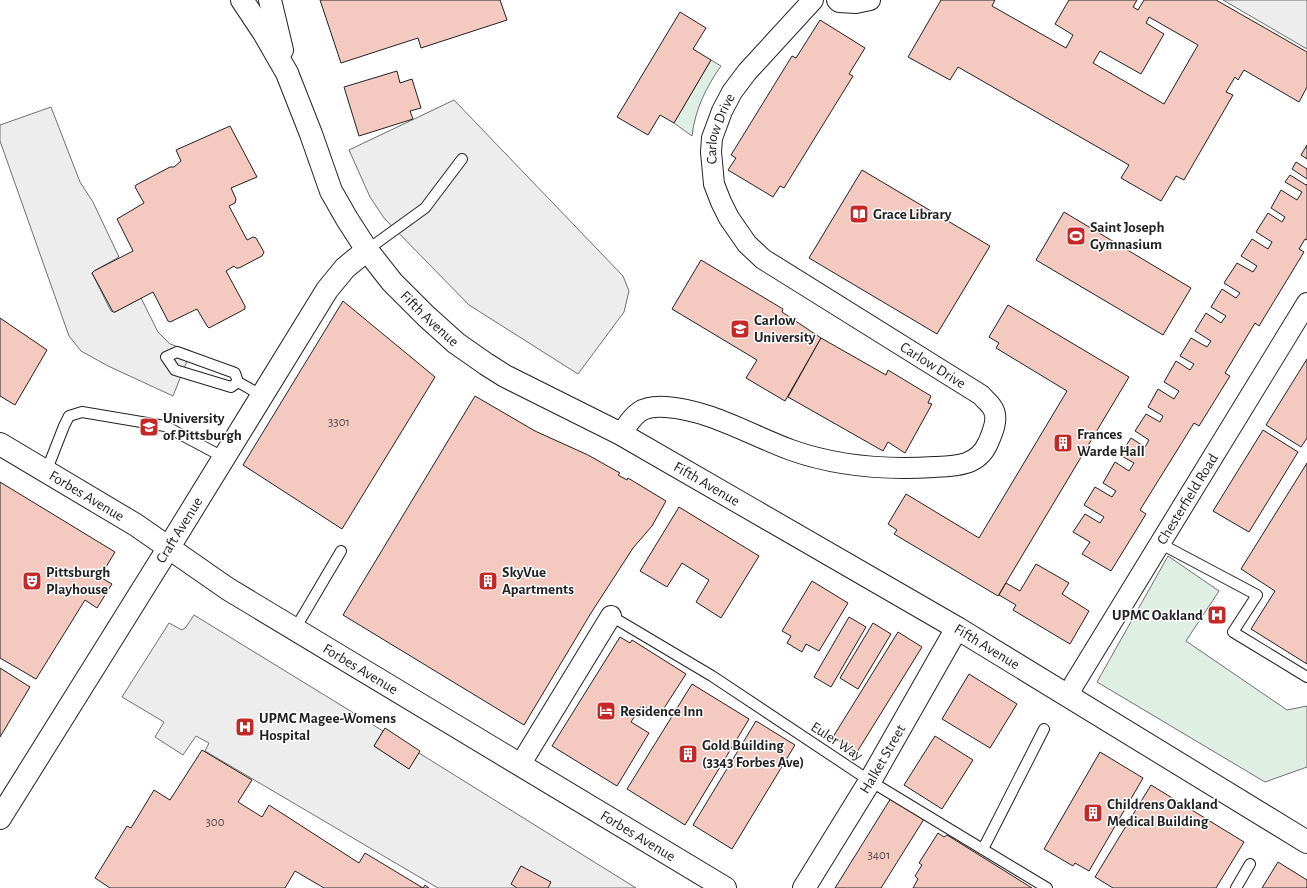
<svg xmlns="http://www.w3.org/2000/svg" width="1307" height="888" viewBox="0 0 1307 888" font-family="'Alegreya Sans',sans-serif">
<style>
.green{fill:#e0efe3;stroke:#6f6f6f}
.parking{fill:#ededed;stroke:#6f6f6f}
.building{fill:#f3c9c0;stroke:#222;fill-rule:evenodd}
.lines{fill:none;stroke-linecap:round;stroke-linejoin:round}
.service-casing{stroke:#222;stroke-width:12}
.minor-casing{stroke:#222;stroke-width:22}
.tertiary-casing{stroke:#222;stroke-width:24}
.secondary-casing{stroke:#222;stroke-width:24}
.trunk-casing{stroke:#222;stroke-width:24}
.service{stroke:#fff;stroke-width:10}
.minor{stroke:#fff;stroke-width:20}
.tertiary{stroke:#fff;stroke-width:22}
.secondary{stroke:#fff;stroke-width:22}
.trunk{stroke:#fff;stroke-width:22}
.labels{text-anchor:middle;stroke-width:3;stroke-linejoin:round;paint-order:stroke}
.number-label{font-size:13px;fill:#564c4a}
.street-label{font-size:15px;fill:#222;stroke:#fff}
.poi-label{font-size:15px;font-weight:bold;fill:#222;stroke:#fff;text-anchor:start}
</style>
<rect width="100%" height="100%" fill="#fff"/>
<g class="green">
<path d="M711,60L721,66C706,87 695,110 692,136L674,123Z"/>
<polygon points="1168,556 1219,591 1186,641 1287,710 1307,706 1307,767 1265,782 1097,682"/>
</g>
<g class="parking">
<polygon points="1223,0 1307,0 1307,49"/>
<polygon points="454,100 623,276 629,291 624,312 578,374 469,305 384,218 370,197 349,150"/>
<polygon points="51,107 80,182 93,202 119,257 94,271 92,273 111,311 115,312 141,298 158,332 170,344 191,351 173,396 108,366 81,351 69,336 0,141 0,125"/>
<polygon points="194,615 383,731 374,746 408,768 419,753 636,888 438,888 205,751 209,743 196,736 183,755 155,737 164,722 122,697 169,623 182,630 186,627"/>
</g>
<g class="building">
<polygon points="320,0 500,0 507,20 421,48 418,38 341,63"/>
<path d="M941,0H995L992,6L1066,48L1073,35L1055,24L1069,0H1137L1133,7L1138,10L1144,0H1216L1307,52V87L1299,102L1244,70L1238,80L1235,77L1226,92L1233,95L1184,180L1176,176L1161,201L1121,178L1129,165L958,67L950,80L908,57ZM1149,17L1198,45L1164,104L1093,63L1100,51L1141,74L1164,34L1146,23Z"/>
<polygon points="680,12 706,28 693,49 711,60 674,123 660,115 648,135 617,117"/>
<polygon points="820,20 865,48 849,74 853,76 784,188 780,186 773,197 728,170 736,158 731,155 792,56 796,58"/>
<polygon points="397,71 400,83 412,79 421,108 410,111 413,119 359,136 344,87"/>
<polygon points="230,126 257,177 231,188 236,199 235,203 229,206 247,240 253,237 256,238 264,252 262,256 239,268 236,268 234,266 226,271 245,306 245,309 209,328 207,326 197,309 170,322 168,321 153,292 115,312 113,312 92,273 94,271 133,251 117,219 144,203 135,187 136,185 170,167 174,167 181,161 176,150"/>
<polygon points="1307,145 1307,159 1301,155"/>
<polygon points="1296,162 1307,169 1307,179 1292,169"/>
<polygon points="862,170 990,246 937,334 809,258"/>
<polygon points="1290,175 1306,185 1307,184 1307,240 1305,239 1299,249 1304,252 1259,326 1255,323 1225,373 1230,376 1199,426 1194,423 1140,510 1146,514 1111,571 1082,554 1090,542 1073,532 1085,514 1100,523 1104,517 1084,505 1095,487 1112,497 1116,491 1103,483 1115,462 1129,471 1134,463 1120,455 1131,438 1145,447 1149,440 1135,431 1146,414 1160,422 1163,416 1148,407 1158,389 1174,399 1179,391 1164,382 1176,361 1190,370 1194,364 1180,356 1191,338 1207,347 1211,341 1195,331 1206,313 1221,323 1226,316 1211,307 1222,289 1236,298 1240,293 1224,283 1237,263 1253,272 1257,266 1241,256 1252,239 1268,249 1272,242 1256,232 1268,213 1282,222 1285,217 1271,208 1281,190 1297,200 1302,192 1285,182"/>
<polygon points="1064,212 1191,288 1163,335 1036,260"/>
<polygon points="701,260 783,309 782,312 821,338 785,401 746,378 757,360 672,309"/>
<polygon points="343,301 435,377 342,529 243,465"/>
<polygon points="1008,305 1129,377 998,596 894,534 897,530 888,524 906,494 979,538 1067,391 996,348 999,343 989,337"/>
<polygon points="0,318 47,350 15,405 0,396"/>
<polygon points="821,338 886,375 888,370 931,396 928,403 932,404 905,453 888,442 883,451 788,397"/>
<polygon points="1307,359 1307,438 1301,447 1266,425"/>
<polygon points="475,396 535,431 588,455 620,473 618,475 627,480 628,478 666,501 652,526 633,548 591,613 524,725 343,615"/>
<polygon points="1263,430 1298,452 1249,532 1213,511"/>
<polygon points="1307,463 1307,664 1251,629 1275,591 1241,569"/>
<polygon points="0,482 115,552 100,577 112,584 97,608 85,600 36,679 0,658"/>
<polygon points="679,507 759,556 721,618 696,602 709,580 682,563 667,587 640,571"/>
<polygon points="1036,564 1069,583 1062,594 1089,611 1070,644 1013,610 1016,605 999,595 1006,583 1020,591"/>
<polygon points="812,581 848,603 819,651 806,644 802,652 787,643 791,636 782,631"/>
<polygon points="849,617 866,627 831,687 814,677"/>
<polygon points="873,623 891,634 858,689 840,678"/>
<polygon points="898,632 922,647 857,752 833,737"/>
<polygon points="620,637 630,643 632,640 686,674 659,716 642,705 631,722 649,733 617,786 552,746"/>
<polygon points="0,668 30,687 0,737"/>
<polygon points="969,674 1017,704 990,748 942,719"/>
<polygon points="692,684 749,719 685,825 627,789"/>
<polygon points="756,721 795,745 732,849 693,825"/>
<polygon points="385,728 420,751 409,769 374,746"/>
<polygon points="935,736 973,760 942,809 904,785"/>
<polygon points="202,750 252,780 238,802 262,817 269,805 359,863 365,853 423,888 425,885 429,888 324,888 295,871 285,888 110,888 95,878 127,826 131,828 154,790 170,800"/>
<polygon points="1100,752 1143,778 1089,871 1075,863 1073,866 1044,849"/>
<polygon points="1151,785 1244,842 1216,888 1113,888 1095,877"/>
<polygon points="891,798 924,819 881,888 835,888"/>
<polygon points="938,833 944,837 947,835 1032,888 913,888 918,879 915,876 922,865 919,863"/>
<polygon points="1278,862 1307,880 1307,888 1262,888"/>
<polygon points="521,866 551,882 548,888 517,888 511,884"/>
</g>
<g class="lines">
<defs>
<g id="service">
<polyline points="367,250 425,208 462,159"/>
<polyline points="238,382 231,387 175,370 166,357 177,352 235,373 238,382 261,395"/>
<polyline points="46,472 64,426 69,416 82,412 165,426 223,457"/>
<polyline points="1161,544 1257,595 1233,632 1307,677"/>
<polyline points="611,616 712,676 870,781 1047,888"/>
<polyline points="295,629 341,551"/>
<polyline points="983,849 1044,729"/>
<polyline points="1236,888 1250,864"/>
</g>
<g id="minor">
<polyline points="837,0 839,2 856,3 870,0"/>
<path id="s1" d="M621,434C634,415 639,405 666,407C710,410 750,435 791,450C836,466 887,470 934,467C956,466 978,466 988,443C992,434 999,419 993,409C991,404 985,400 981,395L763,259L747,244L729,218L721,202L714,184L711,152L712,138L722,111L732,92L747,72L813,0"/>
<path id="s2" d="M1069,696L1074,684L1307,303"/>
<polyline points="520,765 611,616"/>
</g>
<g id="tertiary">
<polyline points="169,547 327,290 345,268 367,250"/>
<path id="s3" d="M804,888L870,781L957,628"/>
</g>
<polyline id="secondary" points="0,818 169,547"/>
<g id="trunk">
<path id="s4" d="M242,0L264,33L287,73L311,134L331,191L347,219L367,250L392,282L426,316L456,343L486,364L505,376L621,434L957,628L1307,842"/>
<polyline points="270,0 282,50"/>
<path id="s5" d="M0,444L136,525L228,589L725,888"/>
</g>
</defs>
<use href="#service" class="service-casing"/>
<use href="#minor" class="minor-casing"/>
<use href="#tertiary" class="tertiary-casing"/>
<use href="#secondary" class="secondary-casing"/>
<use href="#trunk" class="trunk-casing"/>
<use href="#service" class="service"/>
<use href="#minor" class="minor"/>
<use href="#tertiary" class="tertiary"/>
<use href="#secondary" class="secondary"/>
<use href="#trunk" class="trunk"/>
</g>
<defs>
<symbol id="library-square" viewBox="-11 -11 22 22"><rect x="-9" y="-9" width="18" height="18" rx="4" fill="#c62828" stroke="#fff"/><path d="M-6-4Q-3-5.5-.7-3.5V5Q-3 3-6 4ZM6-4Q3-5.5 .7-3.5V5Q3 3 6 4Z" fill="#fff"/></symbol>
<symbol id="stadium-square" viewBox="-11 -11 22 22"><rect x="-9" y="-9" width="18" height="18" rx="4" fill="#c62828" stroke="#fff"/><path d="M0-5a6.5 5 0 1 0 0 10a6.5 5 0 1 0 0-10ZM-3.5-1.8h7v3.6h-7Z" fill="#fff"/></symbol>
<symbol id="university-square" viewBox="-11 -11 22 22"><rect x="-9" y="-9" width="18" height="18" rx="4" fill="#c62828" stroke="#fff"/><path d="M0-5L7-2L0 1L-7-2ZM-4 1L0 2.5L4 1V4Q0 6-4 4Z" fill="#fff"/></symbol>
<symbol id="building-square" viewBox="-11 -11 22 22"><rect x="-9" y="-9" width="18" height="18" rx="4" fill="#c62828" stroke="#fff"/><path d="M-4-6H4V6H1V3H-1V6H-4ZM-2.5-4.3h1.7v1.8h-1.7ZM.8-4.3h1.7v1.8H.8ZM-2.5-1h1.7V.8h-1.7ZM.8-1h1.7V.8H.8Z" fill="#fff"/></symbol>
<symbol id="theatre-square" viewBox="-11 -11 22 22"><rect x="-9" y="-9" width="18" height="18" rx="4" fill="#c62828" stroke="#fff"/><path d="M-5-5.5Q0-4 5-5.5V0Q5 5 0 6Q-5 5-5 0ZM-3.3-2.5H-1v1.5H-3.3ZM1-2.5H3.3v1.5H1ZM-2.8 1Q0 5.5 2.8 1Z" fill="#fff"/></symbol>
<symbol id="hospital-square" viewBox="-11 -11 22 22"><rect x="-9" y="-9" width="18" height="18" rx="4" fill="#c62828" stroke="#fff"/><path d="M-5-5h3v3.5h4V-5h3V5h-3V1.5h-4V5h-3Z" fill="#fff"/></symbol>
<symbol id="hotel-square" viewBox="-11 -11 22 22"><rect x="-9" y="-9" width="18" height="18" rx="4" fill="#c62828" stroke="#fff"/><path d="M-6-4.5h1.5V1H6V5H4.5V3h-9V5H-6ZM-4 0a1.8 1.8 0 1 1 3.6 0ZM.5 0V-2.5h3Q6-2.5 6 0Z" fill="#fff"/></symbol>
</defs>
<g fill-rule="evenodd">
<use href="#library-square" x="848" y="203" width="22" height="22"/>
<use href="#stadium-square" x="1065" y="225" width="22" height="22"/>
<use href="#university-square" x="729" y="318" width="22" height="22"/>
<use href="#university-square" x="138" y="416" width="22" height="22"/>
<use href="#building-square" x="1052" y="432" width="22" height="22"/>
<use href="#theatre-square" x="21" y="570" width="22" height="22"/>
<use href="#building-square" x="477" y="570" width="22" height="22"/>
<use href="#hospital-square" x="1206" y="604" width="22" height="22"/>
<use href="#hotel-square" x="595" y="700" width="22" height="22"/>
<use href="#hospital-square" x="234" y="716" width="22" height="22"/>
<use href="#building-square" x="677" y="743" width="22" height="22"/>
<use href="#building-square" x="1082" y="802" width="22" height="22"/>
</g>
<g class="labels">
<g class="number-label">
<text x="339" y="426">3301</text>
<text x="215" y="826">300</text>
<text x="879" y="859">3401</text>
</g>
<g class="street-label">
<text dy="5" stroke="none"><textPath href="#s1" startOffset="856">Carlow Drive</textPath></text>
<text dy="5" stroke="none"><textPath href="#s4" startOffset="374">Fifth Avenue</textPath></text>
<text transform="translate(933 365) rotate(32)" y="5">Carlow Drive</text>
<text dy="5" stroke="none"><textPath href="#s4" startOffset="698">Fifth Avenue</textPath></text>
<text dy="5" stroke="none"><textPath href="#s5" startOffset="101">Forbes Avenue</textPath></text>
<text dy="5" stroke="none"><textPath href="#s2" startOffset="230">Chesterfield Road</textPath></text>
<text transform="translate(179 530) rotate(-58)" y="5">Craft Avenue</text>
<text dy="5" stroke="none"><textPath href="#s4" startOffset="1022">Fifth Avenue</textPath></text>
<text dy="5" stroke="none"><textPath href="#s5" startOffset="425">Forbes Avenue</textPath></text>
<text transform="translate(837 741) rotate(33)" y="5">Euler Way</text>
<text dy="5" stroke="none"><textPath href="#s3" startOffset="151">Halket Street</textPath></text>
<text dy="5" stroke="none"><textPath href="#s5" startOffset="749">Forbes Avenue</textPath></text>
</g>
<g class="poi-label">
<text x="873" y="219">Grace Library</text>
<text x="1090" y="232">Saint Joseph<tspan x="1090" dy="17">Gymnasium</tspan></text>
<text x="754" y="325">Carlow<tspan x="754" dy="17">University</tspan></text>
<text x="163" y="423">University<tspan x="163" dy="17">of Pittsburgh</tspan></text>
<text x="1077" y="439">Frances<tspan x="1077" dy="17">Warde Hall</tspan></text>
<text x="46" y="577">Pittsburgh<tspan x="46" dy="17">Playhouse</tspan></text>
<text x="502" y="577">SkyVue<tspan x="502" dy="17">Apartments</tspan></text>
<text x="1203" y="620" text-anchor="end">UPMC Oakland</text>
<text x="620" y="716">Residence Inn</text>
<text x="259" y="723">UPMC Magee-Womens<tspan x="259" dy="17">Hospital</tspan></text>
<text x="702" y="750">Gold Building<tspan x="702" dy="17">(3343 Forbes Ave)</tspan></text>
<text x="1107" y="809">Childrens Oakland<tspan x="1107" dy="17">Medical Building</tspan></text>
</g>
</g>
</svg>
